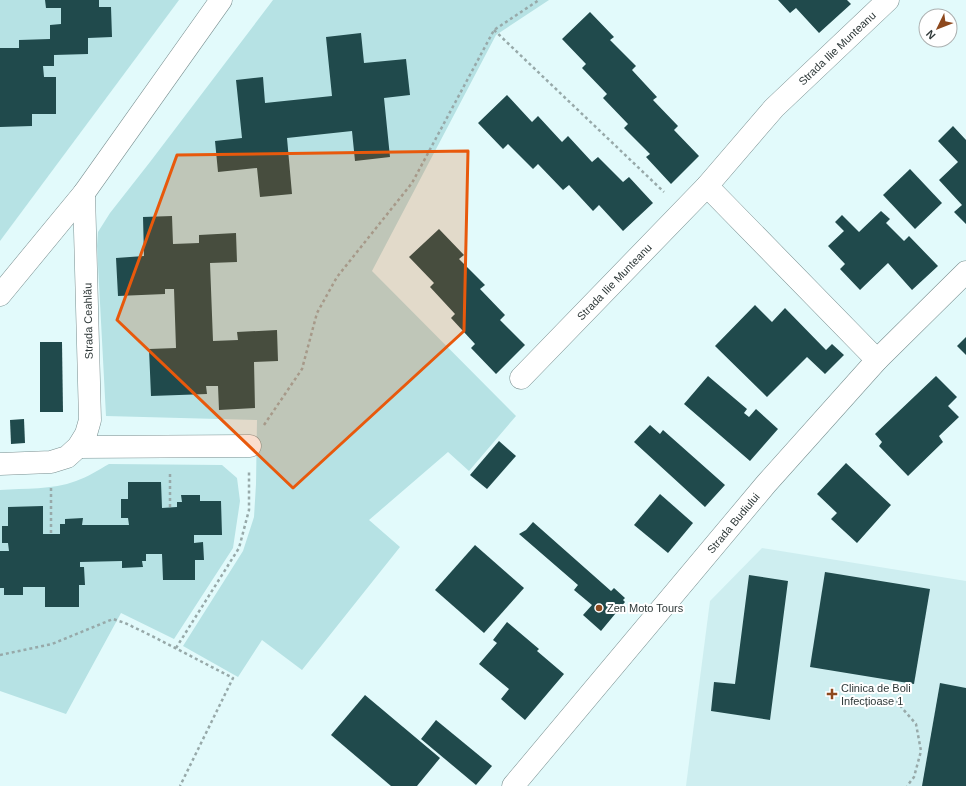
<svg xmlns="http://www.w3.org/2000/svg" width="966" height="786" viewBox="0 0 966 786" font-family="Arial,sans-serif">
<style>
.built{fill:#ceeef0}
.green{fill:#b6e2e4}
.building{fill:#204a4c}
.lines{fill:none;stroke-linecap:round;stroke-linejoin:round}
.street-casing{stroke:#7a9091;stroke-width:23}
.secondary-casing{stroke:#7a9091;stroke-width:23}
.path{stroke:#97a9a9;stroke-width:2.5;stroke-dasharray:3 3;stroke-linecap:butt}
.street{stroke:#fff;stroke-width:22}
.secondary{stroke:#fff;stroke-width:22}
.marked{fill:#e8590c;fill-opacity:0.2;stroke:#e8590c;stroke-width:3;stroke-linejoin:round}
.poi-dot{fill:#8d481d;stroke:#fff;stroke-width:1.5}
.labels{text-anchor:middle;stroke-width:4;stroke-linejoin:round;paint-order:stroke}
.street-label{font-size:11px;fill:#2f3939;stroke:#fff}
.poi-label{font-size:11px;fill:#2f3939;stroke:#fff;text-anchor:start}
</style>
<rect width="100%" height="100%" fill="#e2fafb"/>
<polygon class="built" points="762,548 966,581 966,786 686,786 710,601"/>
<g class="green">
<polygon points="0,0 179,0 0,241"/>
<polygon points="273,0 549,0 496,35 372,271 516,416 469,471 448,452 369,520 400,547 302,670 262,640 238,677 183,646 243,551 254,517 256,484 257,420 106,416 97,246 98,232 110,213 150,162"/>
<path d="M109,464L222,465L237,478L240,501L233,548L174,639L121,613L66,714L0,691V490C25,488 52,490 76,481C88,477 98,470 109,464Z"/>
</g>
<g class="building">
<polygon points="45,0 99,0 99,7 111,7 112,37 88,38 88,54 54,55 54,66 43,66 44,77 56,77 56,114 32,114 32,126 0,127 0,48 19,48 19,40 50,39 50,25 61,24 61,8 46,8"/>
<polygon points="778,0 847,0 851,4 819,33 796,8 790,13"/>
<polygon points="590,12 614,37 610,40 636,66 632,70 657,97 653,100 678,126 674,130 699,156 671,184 646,157 650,154 624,128 628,124 603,98 607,94 582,68 586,64 562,39"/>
<polygon points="361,33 364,63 406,59 410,95 384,98 390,157 355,161 352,131 287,138 292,194 260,197 257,168 218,172 215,141 242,138 236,80 263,77 265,103 332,96 326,37"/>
<polygon points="507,95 532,122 538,116 562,142 568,136 592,162 598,157 623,182 629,177 653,203 623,231 599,205 593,211 569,185 563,190 538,164 533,169 508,144 503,149 478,123"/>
<polygon points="953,126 966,140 966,224 954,212 962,205 939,180 958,162 938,141"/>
<polygon points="910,169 942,203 915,229 883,195"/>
<polygon points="881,211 890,219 886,223 904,241 909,236 938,266 912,290 888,263 860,290 840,269 845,264 828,246 844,231 835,222 842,215 859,232"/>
<polygon points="172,216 173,244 199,243 199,235 236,233 237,262 210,263 213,341 238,340 237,332 277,330 278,361 254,362 255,408 219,410 218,386 206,386 207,394 151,396 149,349 176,348 174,289 165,289 165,294 118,296 116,258 144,256 143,217"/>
<polygon points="439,229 464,255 459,259 485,285 480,289 505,315 500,320 525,345 496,374 471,348 475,344 451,318 455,314 430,287 434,283 409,257"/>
<polygon points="755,305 772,322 785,308 826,350 832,344 844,355 825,374 807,357 767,397 715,346"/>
<polygon points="966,337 966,355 957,346"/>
<polygon points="40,342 62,342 63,412 40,412"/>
<polygon points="708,376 747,409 744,413 749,417 756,409 778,429 750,461 684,404"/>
<polygon points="936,376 957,397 948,406 959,417 939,436 943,442 908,476 879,446 882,442 875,434"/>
<polygon points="24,419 25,443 11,444 10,420"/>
<polygon points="650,425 660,434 663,430 725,485 705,507 634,442"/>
<polygon points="499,441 516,456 487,489 470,475"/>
<polygon points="846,463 891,505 857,543 831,519 837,513 817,494"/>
<polygon points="128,482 161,482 162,508 177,507 177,502 182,502 181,495 200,495 200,501 221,501 222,535 194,535 194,543 203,542 204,560 195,560 195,580 163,580 162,554 146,554 146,561 142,561 143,567 122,568 122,561 80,562 80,567 84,567 85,585 79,585 79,607 45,607 45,587 23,587 23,595 4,595 4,588 0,588 0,551 9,551 8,543 2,543 2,526 8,526 8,507 43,506 43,534 60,534 60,524 65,524 65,519 83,518 82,525 129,525 128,518 121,518 121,499 128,499"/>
<polygon points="660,494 693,523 668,553 634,525"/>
<polygon points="533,522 611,591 614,588 625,598 623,600 625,602 601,631 583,615 592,605 574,590 578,585 519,534 526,530"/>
<polygon points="475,545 524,588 484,633 435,590"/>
<polygon points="825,572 930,589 914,684 810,667"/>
<polygon points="749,575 788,581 770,720 711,711 714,682 735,684"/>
<polygon points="507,622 539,649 537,651 564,674 525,720 501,699 509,689 479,664 497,643 493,640"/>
<polygon points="940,683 966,688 966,786 922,786"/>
<polygon points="365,695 440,758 417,786 391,786 331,735"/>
<polygon points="436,720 492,766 476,785 421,739"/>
</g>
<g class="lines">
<defs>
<g id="street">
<polyline points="707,186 877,360"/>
<polyline points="0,295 84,193 221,0"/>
<path id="s1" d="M521,378L707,186L774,108L888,0"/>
<polyline points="78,447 250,446"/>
<polyline points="0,464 51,462 67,457 78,447 86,434 90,420 84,193"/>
</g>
<g id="secondary">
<path id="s2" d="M513,786L766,484L877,360L966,272"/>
</g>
</defs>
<use href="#street" class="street-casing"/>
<use href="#secondary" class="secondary-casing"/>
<g class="path">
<polyline points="494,30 664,192"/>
<polyline points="264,425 302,369 317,313 337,277 412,183 494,30 539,0"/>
<polyline points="51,488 51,534"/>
<polyline points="170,507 170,472"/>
<polyline points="176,648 239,548 249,510 249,471"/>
<polyline points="0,655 52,644 113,619 125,623 152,636 233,678 180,786"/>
<polyline points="896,701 916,724 921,751 914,777 907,786"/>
</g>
<use href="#street" class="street"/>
<use href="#secondary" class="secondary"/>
</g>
<path class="marked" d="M468,151L464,331L293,488L117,320L177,155Z"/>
<g class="poi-dot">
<circle cx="599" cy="608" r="4"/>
<path d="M830 688h4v4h4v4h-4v4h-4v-4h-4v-4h4z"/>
</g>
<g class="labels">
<g class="street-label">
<text dy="4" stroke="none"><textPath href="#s1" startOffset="457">Strada Ilie Munteanu</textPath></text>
<text dy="4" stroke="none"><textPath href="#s1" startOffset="134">Strada Ilie Munteanu</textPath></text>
<text transform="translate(88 321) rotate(-91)" y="4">Strada Ceahlău</text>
<text dy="4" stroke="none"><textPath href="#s2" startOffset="343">Strada Budiului</textPath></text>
</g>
<g class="poi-label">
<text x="607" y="612">Zen Moto Tours</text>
<text x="841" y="692">Clinica de Boli<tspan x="841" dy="13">Infecțioase 1</tspan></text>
</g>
</g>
<g transform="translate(938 28) rotate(227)"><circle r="19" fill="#ffffff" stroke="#acb0b0"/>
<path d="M0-3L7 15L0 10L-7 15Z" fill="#8d481d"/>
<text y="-6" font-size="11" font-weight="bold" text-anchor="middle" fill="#2f3939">N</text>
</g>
</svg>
